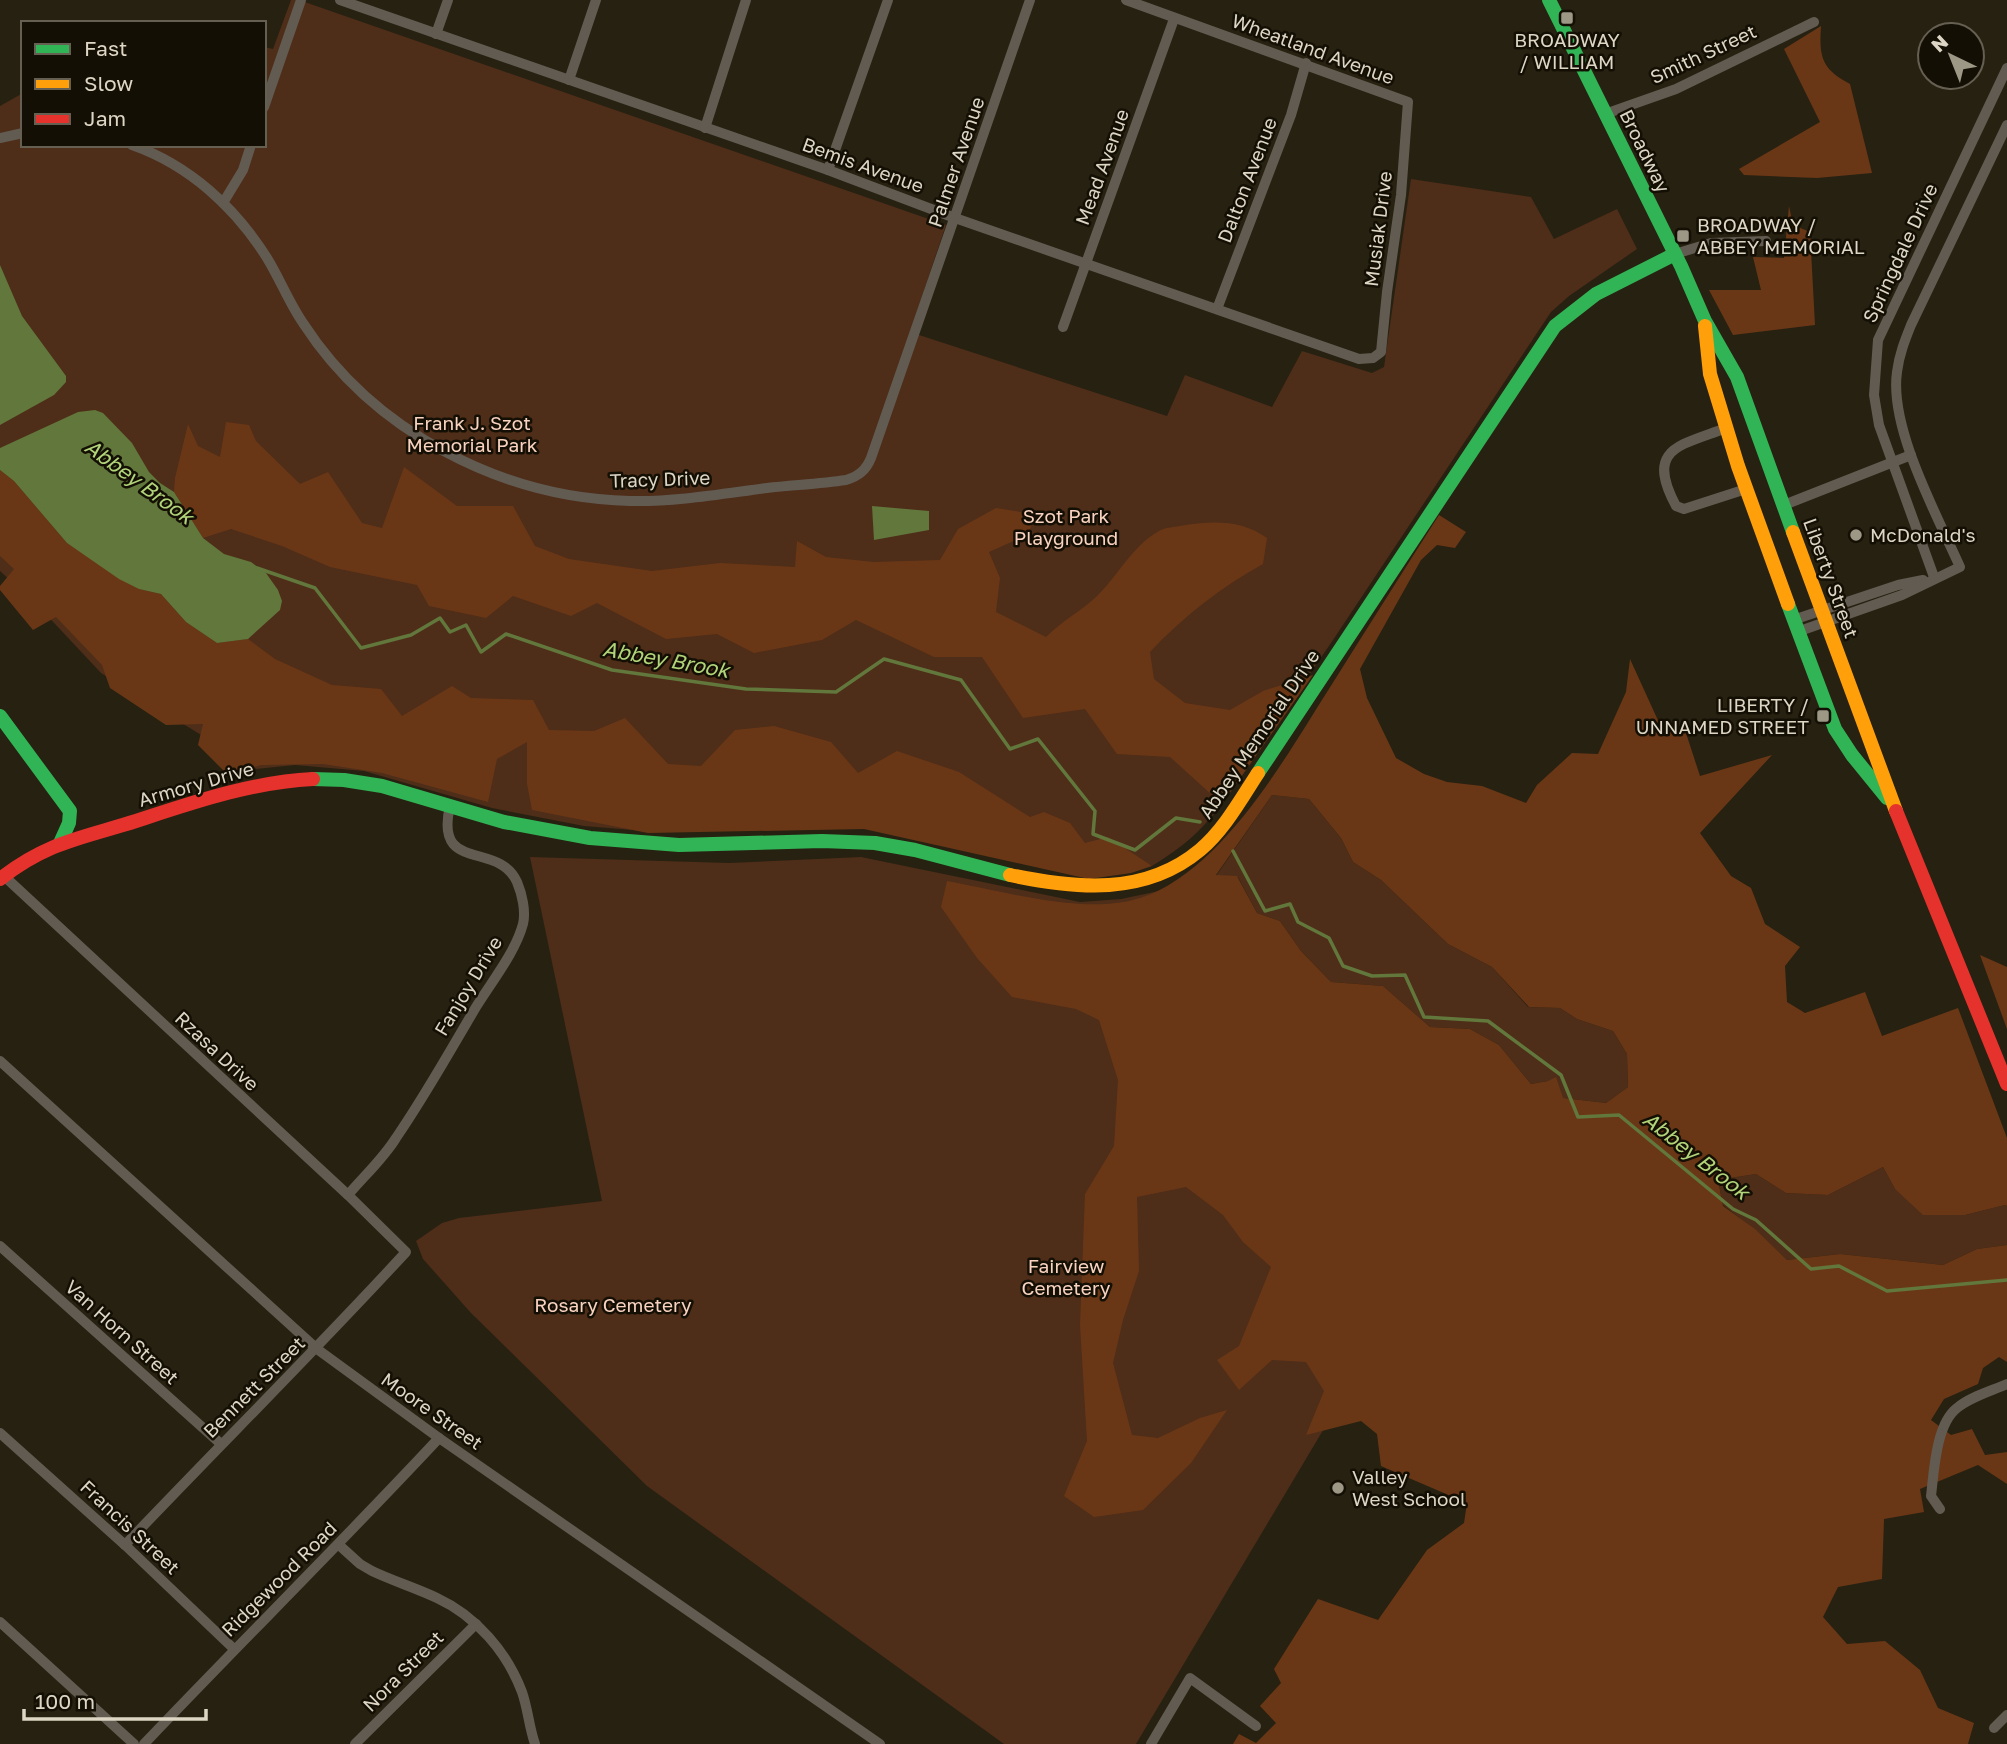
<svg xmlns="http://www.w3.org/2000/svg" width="2007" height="1744" viewBox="0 0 2007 1744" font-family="'Golos Text',sans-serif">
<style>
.green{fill:#4e2d19}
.forest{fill:#6a3716;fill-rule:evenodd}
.water{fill:#61773b}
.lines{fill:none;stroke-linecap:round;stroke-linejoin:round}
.stream{stroke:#61773b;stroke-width:3.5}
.street{stroke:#625b51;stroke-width:10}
.fast{stroke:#30b455;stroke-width:14}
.slow{stroke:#ff9f0a;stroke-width:14}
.jam{stroke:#e5322d;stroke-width:14}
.poi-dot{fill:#9d9786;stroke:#140f04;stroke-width:2.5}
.labels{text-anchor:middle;stroke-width:5;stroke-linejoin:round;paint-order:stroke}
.poi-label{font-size:19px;fill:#ddd6c5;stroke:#140f04;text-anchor:start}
.street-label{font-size:19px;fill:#ddd6c5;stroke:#140f04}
.park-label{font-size:19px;fill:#f9d3c0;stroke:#140f04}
.water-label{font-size:21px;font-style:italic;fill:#b1d479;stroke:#140f04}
</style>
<rect width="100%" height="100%" fill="#272111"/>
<g class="green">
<path d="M291,0H299L946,225L910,332L1167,416L1185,375L1272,407L1302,351L1372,373L1384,367L1411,179L1531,197L1554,239L1617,209L1637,249L1569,296L1551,312L1333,640L1221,803L1222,804C1200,832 1183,847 1152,866L1148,864L862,826L657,832L584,826L492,808L364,771L295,765L256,769L101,673L41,609L0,571V106L23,93V145H264V47L273,49Z"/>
<polygon points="1272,795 1309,799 1341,838 1353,862 1381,880 1448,944 1492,967 1528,1007 1560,1008 1577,1019 1613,1031 1627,1054 1628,1087 1606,1103 1563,1098 1548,1081 1531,1084 1499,1045 1470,1029 1430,1027 1383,986 1331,982 1301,951 1280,921 1257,913 1238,877 1216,876"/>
<polygon points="530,857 729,863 861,857 1080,902 1121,899 1159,891 1409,1286 1136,1744 1004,1744 647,1486 471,1313 423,1259 416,1241 442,1223 459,1218 602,1201"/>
<polygon points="1883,1167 1895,1189 1965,1215 2005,1205 2007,1206 2007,1245 1977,1249 1943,1265 1840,1254 1787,1260 1755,1230 1723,1205 1719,1185 1730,1178 1756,1174 1786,1193 1828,1195"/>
</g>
<g class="forest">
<path d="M1821,26C1819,56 1821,69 1850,84L1872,173L1817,178L1744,175L1739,169L1820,122L1784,49Z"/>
<polygon points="1789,206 1793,225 1810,232 1815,325 1733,335 1709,290 1761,290 1753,257 1784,258"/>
<path d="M226,422L249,425L256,441L300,484L328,472L362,523L382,528L404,467L457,506H513L535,546L569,559L652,571L720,563L795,567L797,541L826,557L874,562L940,560L958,529L996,508L1034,514L1029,534L989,552L1000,578L996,612L1046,637C1063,620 1080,612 1096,597C1118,576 1132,546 1159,531C1164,528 1173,527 1180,526C1211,521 1240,519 1267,538L1263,564C1221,587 1183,617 1150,652L1154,679L1185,703L1230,710L1263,691L1313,675L1222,804L1170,757L1117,754L1085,709L1023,718L982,657H934L856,620L822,640L754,653L717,634L666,639L597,603L571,616L513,596L486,618L429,606L417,585L330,567L282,546L231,529L203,538L174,492L175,478L188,424L198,446L220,457Z"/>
<polygon points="0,470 14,481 67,543 139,589 161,594 186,622 217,643 248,639 275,659 332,685 381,689 402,716 452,686 471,698 533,700 549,730 594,731 625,718 668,764 701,766 735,730 774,726 831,742 858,773 897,751 959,772 1030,817 1044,812 1070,823 1085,843 1108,837 1152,866 1131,873 1089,879 864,829 648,833 532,810 527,784 527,742 497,759 488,802 382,773 323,764 261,765 228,775 198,745 203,724 166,725 110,688 102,665 56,617 33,630 0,590 0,586 14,569 0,556"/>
<path d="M1439,515L1466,532L1455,548L1437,545L1421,560L1360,669L1367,698L1396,758L1424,774L1447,782L1482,786L1526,803L1537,785L1572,753L1598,754L1626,692L1630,659L1661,727H1684L1700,776L1772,755L1700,833L1731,876L1751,888L1765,924L1800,947L1785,966L1787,1002L1805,1013L1865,992L1882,1036L1958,1008L2007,1138V1206L2005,1205L1965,1215H1923L1895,1189L1883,1167L1828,1195L1786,1193L1756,1174L1730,1178L1719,1185L1723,1206L1755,1229L1787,1260L1840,1254L1943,1265L1977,1249L2007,1245V1362L1999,1357L1983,1368L1978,1384L1944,1399L1931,1420L1951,1435L1972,1429L1985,1455L2007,1452V1484L1978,1465L1920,1489L1924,1512L1884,1519L1882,1579L1838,1587L1823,1617L1847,1644L1885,1641L1920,1670L1938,1708L1974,1723L1968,1744H1233L1239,1734L1256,1743L1276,1723L1260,1706L1281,1683L1274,1669L1318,1599L1378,1620L1427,1550L1464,1523L1467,1503L1381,1466L1377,1434L1361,1421L1306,1435L1324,1391L1306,1362L1272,1360L1239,1390L1217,1360L1239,1346L1271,1267L1243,1242L1223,1215L1186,1187L1137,1197L1139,1271L1123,1320L1113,1363L1132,1435L1158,1438L1200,1418L1227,1410L1191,1463L1143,1510L1094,1517L1064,1496L1087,1441L1080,1325L1085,1194L1114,1146L1118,1080L1099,1020L1076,1009L1012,997L977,958L941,907L947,881C1004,891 1085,916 1140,898C1224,871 1289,751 1334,681C1369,625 1404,570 1439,515ZM1272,795L1309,799L1341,838L1353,862L1381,880L1448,944L1492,967L1529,1007L1560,1008L1577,1019L1613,1031L1627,1054L1628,1087L1606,1103L1563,1098L1556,1077L1548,1081L1531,1084L1499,1045L1470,1029L1430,1027L1383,986L1331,982L1301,951L1280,921L1257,913L1237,876L1216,875Z"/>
<polygon points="1980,955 2007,967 2007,1029"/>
</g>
<g class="water">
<polygon points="0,265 22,316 66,376 66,382 54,395 0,425"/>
<polygon points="95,410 103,413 132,443 149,472 160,483 174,492 203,538 224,554 251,562 266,573 278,590 282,601 280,610 248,639 217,643 186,622 161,594 139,589 119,579 67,543 14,481 0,470 0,448 78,412"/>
<polygon points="872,506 929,511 929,530 874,540"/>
</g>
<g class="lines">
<g class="stream">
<polyline points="257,568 315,588 361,648 411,635 440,618 450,632 466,625 481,652 506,634 612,670 746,689 836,692 884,659 961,680 1010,749 1038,739 1095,811 1093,834 1135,850 1176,818 1200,822"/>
<polyline points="1233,851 1265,911 1290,904 1298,922 1329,938 1343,966 1372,976 1405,975 1424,1017 1488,1021 1561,1075 1578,1117 1619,1115 1733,1209 1756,1220 1811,1269 1839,1266 1887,1291 2007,1280"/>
</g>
<g class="street">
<polyline points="340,0 828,170 955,218 1359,359 1373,358 1381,352 1387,292 1401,195 1408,102 1126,0"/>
<polyline points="436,34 448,0"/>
<polyline points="569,80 596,0"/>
<polyline points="264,107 301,0"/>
<polyline points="1605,114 1676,89 1814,22"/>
<polyline points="705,128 746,0"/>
<polyline points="0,138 23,133"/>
<path d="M132,145C189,165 235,207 267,258C280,279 289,303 303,323C373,431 501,498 630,501C676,502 721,494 767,488C793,485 820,484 846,480C859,476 866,470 871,458L1030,0"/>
<polyline points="828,170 888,0"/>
<polyline points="223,203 243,170 251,145"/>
<polyline points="1675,254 1711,243 1766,241"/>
<polyline points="1217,309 1291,115 1306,63"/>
<polyline points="1063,327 1174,19"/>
<path d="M1726,428C1679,446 1645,448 1676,506L1684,509L1746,489"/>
<polyline points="1784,505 1911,455"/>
<polyline points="1934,577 1879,425 1874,395 1878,340 2007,68"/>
<polyline points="1793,620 1898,585 1923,580"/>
<path d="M1797,632L1902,595L1960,567C1937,515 1889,428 1897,372C1899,355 1905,340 1911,325L2007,125"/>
<path d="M4,876L348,1195L406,1252C314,1352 218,1447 125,1545"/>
<polyline points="0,1061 317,1349 439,1438 880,1744"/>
<path d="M348,1195C364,1176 383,1159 396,1138C425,1096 450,1051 476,1007C492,981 515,953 523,924C526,911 522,894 517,882C498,840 434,874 450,806"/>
<polyline points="0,1246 221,1444"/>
<polyline points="0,1433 125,1545 234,1649"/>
<path d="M1940,1509L1931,1496C1934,1471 1936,1424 1957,1408C1970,1397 1991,1391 2007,1384"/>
<path d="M339,1545L360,1564L372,1571C393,1581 416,1588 437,1598C476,1616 507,1652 522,1692C528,1709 529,1727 535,1744"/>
<polyline points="0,1622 134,1744"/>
<polyline points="1994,1728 2007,1715"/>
<path d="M144,1744C242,1641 342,1542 439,1438"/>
<polyline points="355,1744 476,1624"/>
<polyline points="1151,1744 1190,1678 1256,1726"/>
</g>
<g class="fast">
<polyline points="1549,0 1681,266 1705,321 1737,377 1793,532"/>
<polyline points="1788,604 1835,729 1852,755 1887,798"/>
<polyline points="0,716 70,811 69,823 60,843"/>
<polyline points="1258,773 1555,326 1596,294 1675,254"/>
<polyline points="313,779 344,780 382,786 504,822 590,838 679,845 822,841 875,843 915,850 1010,875"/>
</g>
<g class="slow">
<polyline points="1705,326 1710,374 1738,466 1788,604"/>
<polyline points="1793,532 1896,811"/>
<path d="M1010,875C1076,889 1145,896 1200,850C1224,830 1241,799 1258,773"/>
</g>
<g class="jam">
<polyline points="1896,811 2007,1084"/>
<path d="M0,879C47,842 82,838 136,821C194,802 252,782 313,779"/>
</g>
</g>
<g class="poi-dot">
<rect x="1560" y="11" width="14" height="14" rx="3.5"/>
<rect x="1676" y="229" width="14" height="14" rx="3.5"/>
<circle cx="1856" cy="535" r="7"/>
<rect x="1816" y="709" width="14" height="14" rx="3.5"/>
<circle cx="1338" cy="1488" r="7"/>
</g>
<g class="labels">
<g class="poi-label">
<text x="1567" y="47" text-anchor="middle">BROADWAY<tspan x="1567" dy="22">/ WILLIAM</tspan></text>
<text x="1697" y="232">BROADWAY /<tspan x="1697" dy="22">ABBEY MEMORIAL</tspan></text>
<text x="1870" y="542">McDonald's</text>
<text x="1809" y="712" text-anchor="end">LIBERTY /<tspan x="1809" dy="22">UNNAMED STREET</tspan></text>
<text x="1352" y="1484">Valley<tspan x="1352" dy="22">West School</tspan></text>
</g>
<g class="street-label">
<text transform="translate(1313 49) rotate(20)" y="7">Wheatland Avenue</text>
<text transform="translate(1703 54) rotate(-25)" y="7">Smith Street</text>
<text transform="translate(1645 151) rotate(64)" y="7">Broadway</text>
<text transform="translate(956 162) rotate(-71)" y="7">Palmer Avenue</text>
<text transform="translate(863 165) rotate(20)" y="7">Bemis Avenue</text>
<text transform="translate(1102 167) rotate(-70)" y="7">Mead Avenue</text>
<text transform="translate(1247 180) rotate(-69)" y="7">Dalton Avenue</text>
<text transform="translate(1378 229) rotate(-83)" y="7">Musiak Drive</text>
<text transform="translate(1900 253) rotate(-65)" y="7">Springdale Drive</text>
<text transform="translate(660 479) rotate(-2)" y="7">Tracy Drive</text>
<text transform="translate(1831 578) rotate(70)" y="7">Liberty Street</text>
<text transform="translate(1259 734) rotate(-56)" y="7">Abbey Memorial Drive</text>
<text transform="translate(196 784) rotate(-16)" y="7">Armory Drive</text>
<text transform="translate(468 986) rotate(-59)" y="7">Fanjoy Drive</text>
<text transform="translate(217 1051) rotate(43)" y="7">Rzasa Drive</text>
<text transform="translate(122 1332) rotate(42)" y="7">Van Horn Street</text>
<text transform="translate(254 1387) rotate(-45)" y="7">Bennett Street</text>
<text transform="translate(432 1411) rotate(35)" y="7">Moore Street</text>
<text transform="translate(130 1527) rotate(43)" y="7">Francis Street</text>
<text transform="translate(279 1579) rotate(-45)" y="7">Ridgewood Road</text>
<text transform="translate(403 1671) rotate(-45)" y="7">Nora Street</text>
</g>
<g class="park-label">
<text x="472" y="430">Frank J. Szot<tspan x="472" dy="22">Memorial Park</tspan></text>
<text x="1066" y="523">Szot Park<tspan x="1066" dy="22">Playground</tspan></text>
<text x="1066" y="1273">Fairview<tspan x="1066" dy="22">Cemetery</tspan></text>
<text x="613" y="1312">Rosary Cemetery</text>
</g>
<g class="water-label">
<text transform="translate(139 482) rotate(36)" y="7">Abbey Brook</text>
<text transform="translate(666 660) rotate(10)" y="7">Abbey Brook</text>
<text transform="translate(1696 1156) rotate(38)" y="7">Abbey Brook</text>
</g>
</g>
<rect x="21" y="21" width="245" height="126" fill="#140f04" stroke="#645f51" stroke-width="2"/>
<rect x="35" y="44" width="35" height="10" fill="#30b455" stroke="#645f51" stroke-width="2"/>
<text x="84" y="56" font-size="21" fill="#ddd6c5">Fast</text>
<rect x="35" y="79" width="35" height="10" fill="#ff9f0a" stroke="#645f51" stroke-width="2"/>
<text x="84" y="91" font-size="21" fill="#ddd6c5">Slow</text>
<rect x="35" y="114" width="35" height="10" fill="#e5322d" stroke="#645f51" stroke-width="2"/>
<text x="84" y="126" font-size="21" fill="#ddd6c5">Jam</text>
<g transform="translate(1951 56) rotate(317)"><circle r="33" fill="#140f04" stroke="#645f51" stroke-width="2"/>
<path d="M0-5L12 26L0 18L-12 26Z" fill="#9d9786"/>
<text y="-10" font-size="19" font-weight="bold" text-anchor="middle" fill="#ddd6c5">N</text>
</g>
<path d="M24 1709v10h182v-10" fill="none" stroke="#ddd6c5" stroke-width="3.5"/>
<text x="35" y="1709" font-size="21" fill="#ddd6c5" stroke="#140f04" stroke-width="5" paint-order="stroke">100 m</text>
</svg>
